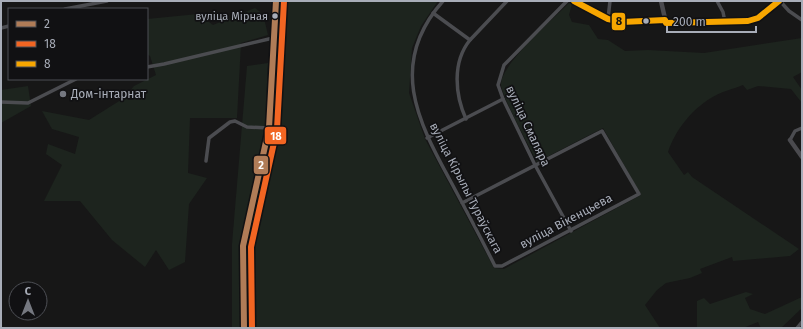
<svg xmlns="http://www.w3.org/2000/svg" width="803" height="329" viewBox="0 0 803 329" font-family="'Fira Sans',sans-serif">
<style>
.green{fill:#1d241e}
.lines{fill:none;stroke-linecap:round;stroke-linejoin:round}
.street{stroke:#4b4c50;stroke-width:3.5}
.secondary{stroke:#4a4a4e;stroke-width:4.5}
.bus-1-casing{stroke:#111113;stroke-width:9}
.bus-2-casing{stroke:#111113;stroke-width:9}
.bus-3-casing{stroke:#111113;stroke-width:9}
.bus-1{stroke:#b07c57;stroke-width:6}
.bus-2{stroke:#f26522;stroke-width:6}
.bus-3{stroke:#f7a600;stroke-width:6}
.bus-dot{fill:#a8adb8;stroke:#111113;stroke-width:1.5}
.poi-dot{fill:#757880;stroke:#111113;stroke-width:1.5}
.labels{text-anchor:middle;stroke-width:3.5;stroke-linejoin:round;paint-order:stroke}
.bus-label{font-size:11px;fill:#a8adb8;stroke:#111113;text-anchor:end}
.poi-label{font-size:12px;fill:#a8adb8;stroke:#111113;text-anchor:start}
.street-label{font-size:12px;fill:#a8adb8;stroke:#111113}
.line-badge{stroke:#111113;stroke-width:1.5}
.badge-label{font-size:11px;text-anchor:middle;font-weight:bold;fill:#fff}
.pale-badge-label{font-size:11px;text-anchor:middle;font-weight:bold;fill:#111}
</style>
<rect width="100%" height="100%" fill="#171717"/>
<g class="green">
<path d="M279,1H438L421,26L412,48L409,93L425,139L494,268L504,269L641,195L603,128L537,162C531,150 500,93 501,84C502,63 553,19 569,3L572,4L569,15L572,22L589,25L598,39L608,40L625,51L648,50L704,53L802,38V72L793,77L802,90V103L791,89L758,86L747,90L743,85C733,89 720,92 711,98C691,110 675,131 668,152L684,175L688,172L692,177L799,249L790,256L733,261L732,257L700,269L702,273L690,278L666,283L657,290L645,305L660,328H251L249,253L276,126Z"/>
<polygon points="255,8 263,14 268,35 241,43 237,118 190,118 188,173 207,178 189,204 185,262 169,270 156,250 145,267 112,240 80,201 44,201 62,165 46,154 48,144 75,154 79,137 52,129 42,111 89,120 124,98 134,86 156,75 150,56 147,54 147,19 198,14 213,25"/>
<polygon points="268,63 265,133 240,245 242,328 232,328 232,244 247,66"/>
<polygon points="28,86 31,106 1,123 1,90"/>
<polygon points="746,292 753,294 745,298 750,309 765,314 802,297 802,308 781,328 761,328 758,322 743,328 697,328 697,301 704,298 710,304"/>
</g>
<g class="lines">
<g class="street">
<path d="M443,1C388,63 417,120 451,182C466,210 481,238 495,266H502L639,194L602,131L462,203"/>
<polyline points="567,1 504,65 498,85 503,99 535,165 571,231"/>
<polyline points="574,1 608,19 622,22 665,20"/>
<polyline points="717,1 723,12 725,22"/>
<polyline points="780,1 789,11 802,20"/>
<polyline points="65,9 107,1"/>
<polyline points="433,13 470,40"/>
<polyline points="608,19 610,1"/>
<polyline points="1,28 9,26"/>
<polyline points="147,67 164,64 273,38"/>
<polyline points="1,102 28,103 76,79"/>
<path d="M466,119C455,95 452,62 470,40L507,1"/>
<polyline points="427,138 503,99"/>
<polyline points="790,140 795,131 802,128"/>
<polyline points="206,161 209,138 230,122 235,121 247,127 269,128"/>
<polyline points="797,328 802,322"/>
</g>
<g class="secondary">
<polyline points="661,1 666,23 748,21 758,18 779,1"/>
<polyline points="790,140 802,157"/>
<polyline points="244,328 243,246 269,128 276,1"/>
</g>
<defs>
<polyline id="bus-1" points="244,328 243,246 269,128 276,1"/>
<polyline id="bus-2" points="252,328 251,247 277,129 284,1"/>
<polyline id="bus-3" points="574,1 608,19 622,22 665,20 666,23 748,21 758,18 779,1"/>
</defs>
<use href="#bus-1" class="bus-1-casing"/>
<use href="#bus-2" class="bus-2-casing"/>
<use href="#bus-3" class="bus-3-casing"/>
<use href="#bus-1" class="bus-1"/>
<use href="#bus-2" class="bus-2"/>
<use href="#bus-3" class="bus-3"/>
</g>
<g class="bus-dot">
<circle cx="275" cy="16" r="3.5"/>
<circle cx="646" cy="21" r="3.5"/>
</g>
<circle class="poi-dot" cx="63" cy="94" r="4"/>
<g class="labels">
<g class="bus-label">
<text x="268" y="20">вуліца Мірная</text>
</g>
<g class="poi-label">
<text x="71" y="98">Дом-інтарнат</text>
</g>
<g class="street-label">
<text transform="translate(528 126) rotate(65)" y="4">вуліца Смаляра</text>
<text transform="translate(466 188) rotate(63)" y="4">вуліца Кірылы Тураўскага</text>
<text transform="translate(566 221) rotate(-28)" y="4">вуліца Вікенцьева</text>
</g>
</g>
<g class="line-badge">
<rect x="611" y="12" width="15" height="19" rx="4" fill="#f7a600"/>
<rect x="264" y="126" width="23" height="19" rx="4" fill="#f26522"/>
<rect x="253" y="155" width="16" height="20" rx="4" fill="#b07c57"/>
</g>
<g class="badge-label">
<text x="276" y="140">18</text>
<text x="261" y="169">2</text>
</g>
<g class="pale-badge-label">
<text x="619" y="25">8</text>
</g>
<rect width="803" height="329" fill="none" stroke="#a8adb8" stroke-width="4"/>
<rect x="8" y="8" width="140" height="72" fill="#111113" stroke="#4d4f55"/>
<rect x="16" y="21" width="20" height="6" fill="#b07c57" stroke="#4d4f55"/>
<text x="44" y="28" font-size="12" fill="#a8adb8">2</text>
<rect x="16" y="41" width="20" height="6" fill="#f26522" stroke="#4d4f55"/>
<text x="44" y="48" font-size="12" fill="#a8adb8">18</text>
<rect x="16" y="61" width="20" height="6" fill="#f7a600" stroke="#4d4f55"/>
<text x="44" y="68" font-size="12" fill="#a8adb8">8</text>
<g transform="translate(28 301)"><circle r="19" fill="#111113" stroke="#4d4f55"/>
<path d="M0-3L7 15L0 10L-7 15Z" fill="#757880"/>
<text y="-6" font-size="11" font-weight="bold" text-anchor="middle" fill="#a8adb8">С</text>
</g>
<path d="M667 26v6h89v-6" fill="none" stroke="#a8adb8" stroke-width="2"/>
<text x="673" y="26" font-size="12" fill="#a8adb8" stroke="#111113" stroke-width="3" paint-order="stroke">200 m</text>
</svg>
